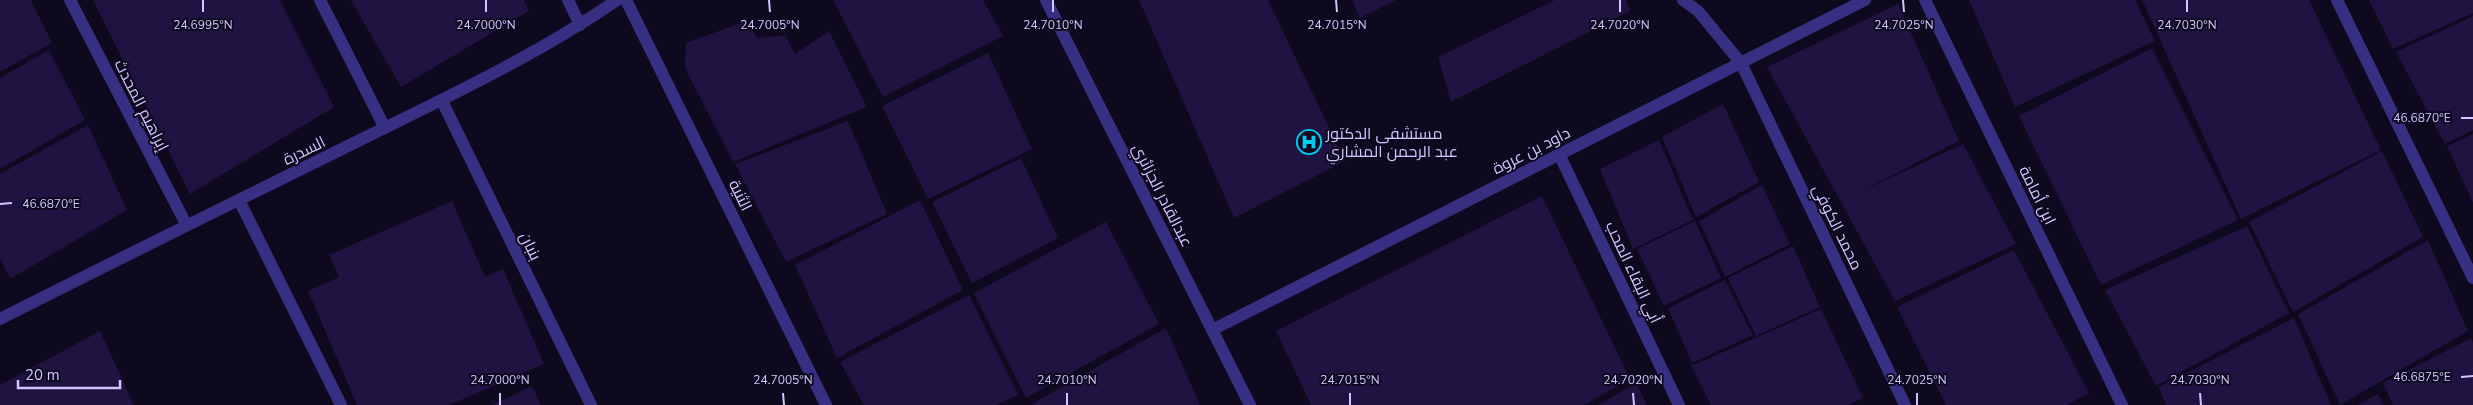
<svg xmlns="http://www.w3.org/2000/svg" width="2473" height="405" viewBox="0 0 2473 405" font-family="'Nunito Sans',Cairo,sans-serif">
<style>
.building{fill:#1f1341}
.lines{fill:none;stroke-linecap:round;stroke-linejoin:round}
.service{stroke:#372f82;stroke-width:12}
.minor{stroke:#372f82;stroke-width:12}
.ticks{fill:none;stroke:#d0c6ff;stroke-width:2}
.labels{text-anchor:middle;stroke-width:4;stroke-linejoin:round;paint-order:stroke}
.street-label{font-size:16px;fill:#d0c6ff;stroke:#0e091e}
.poi-label{font-size:16px;fill:#d0c6ff;stroke:#0e091e;text-anchor:start}
.ticks-label{font-size:12px;text-anchor:middle;fill:#d0c6ff;stroke:#0e091e;stroke-width:4;stroke-linejoin:round;paint-order:stroke}
</style>
<rect width="100%" height="100%" fill="#0e091e"/>
<g class="building">
<polygon points="0,0 31,0 52,43 0,72"/>
<polygon points="93,0 280,0 334,107 190,194"/>
<polygon points="351,0 524,0 529,11 401,87"/>
<polygon points="833,0 983,0 1003,36 883,97"/>
<polygon points="1139,0 1268,0 1345,161 1234,218"/>
<polygon points="1352,0 1396,0 1360,18"/>
<polygon points="1555,0 1626,0 1630,11 1451,102 1438,57"/>
<polygon points="1969,0 2135,0 2155,41 2015,107"/>
<polygon points="2142,0 2309,0 2381,150 2241,219"/>
<polygon points="2369,0 2473,0 2473,13 2393,49"/>
<polygon points="1898,4 1959,141 1858,193 1963,144 2016,244 1895,301 1767,67"/>
<polygon points="2473,16 2473,130 2445,144 2396,52"/>
<polygon points="746,21 757,38 785,35 795,54 829,31 867,107 733,162 685,68 686,43"/>
<polygon points="2152,48 2238,220 2101,285 2019,116"/>
<polygon points="49,50 85,120 0,169 0,78"/>
<polygon points="988,53 1032,149 928,199 882,106"/>
<polygon points="1723,104 1759,182 1696,217 1662,137"/>
<polygon points="848,121 887,214 786,262 735,164"/>
<polygon points="88,125 127,210 10,279 0,258 0,174"/>
<polygon points="2473,134 2473,203 2447,146"/>
<polygon points="1659,140 1693,220 1633,249 1600,169"/>
<polygon points="2382,151 2423,237 2293,312 2249,222"/>
<polygon points="1021,158 1058,238 972,283 932,202"/>
<polygon points="1762,185 1790,244 1725,277 1699,221"/>
<polygon points="1542,196 1630,379 1584,405 1311,405 1276,331"/>
<polygon points="920,200 963,290 837,358 795,265"/>
<polygon points="452,201 485,277 503,269 544,364 449,405 357,405 308,291 339,277 329,255"/>
<polygon points="1695,221 1721,278 1664,306 1637,249"/>
<polygon points="1106,222 1159,324 1026,398 974,293"/>
<polygon points="2247,226 2289,313 2156,386 2105,290"/>
<polygon points="2428,240 2468,331 2340,405 2298,314"/>
<polygon points="1793,246 1820,307 1756,336 1728,278"/>
<polygon points="2014,250 2089,393 2067,405 1946,405 1897,307"/>
<polygon points="1725,280 1753,335 1692,363 1668,308"/>
<polygon points="969,295 1018,395 996,405 864,405 840,362"/>
<polygon points="1821,309 1863,398 1848,405 1711,405 1691,366"/>
<polygon points="2294,318 2331,405 2166,405 2159,387"/>
<polygon points="1166,328 1200,405 1034,405 1033,403"/>
<polygon points="100,331 134,405 0,405 0,385"/>
<polygon points="2471,338 2473,343 2473,405 2393,405 2383,383"/>
<polygon points="1636,383 1647,405 1598,405"/>
<polygon points="532,386 541,405 492,405"/>
<polygon points="2378,394 2384,405 2358,405"/>
</g>
<g class="lines">
<polyline class="service" points="1683,0 1698,11 1741,63"/>
<g class="minor">
<polyline points="70,0 186,224"/>
<polyline points="320,0 385,128"/>
<polyline points="568,0 580,25"/>
<polyline points="626,0 826,405"/>
<polyline points="1046,0 1250,405"/>
<polyline points="1925,0 2122,405"/>
<polyline points="2337,0 2473,278"/>
<polyline points="1741,63 1905,405"/>
<polyline points="442,101 591,405"/>
<polyline points="1559,154 1679,405"/>
<polyline points="239,200 341,405"/>
<path d="M0,319C120,258 241,199 362,139C449,96 537,55 617,0"/>
<polyline points="1212,330 1865,0"/>
</g>
</g>
<path class="ticks" d="M203,0V12M486,0V12M769,0L770,12M1053,0V12M1336,0L1337,12M1620,0V12M1903,0L1904,12M2187,0V12M2461,118H2473M0,204L12,203M2461,377L2473,376M500,393V405M783,393L784,405M1067,393V405M1350,393V405M1633,393L1634,405M1917,393V405M2200,393L2201,405"/>
<defs>
<symbol id="hospital-ring" viewBox="-11 -11 22 22"><circle r="9.5" fill="#0e091e" stroke="#00ccf1" stroke-width="1.5"/><path d="M-5-5h3v3.5h4V-5h3V5h-3V1.5h-4V5h-3Z" fill="#00ccf1"/></symbol>
</defs>
<g fill-rule="evenodd">
<use href="#hospital-ring" x="1295" y="128" width="28" height="28"/>
</g>
<g class="labels">
<g class="street-label">
<text transform="translate(142 105) rotate(63)" y="6">إبراهيم المحدث</text>
<text transform="translate(304 150) rotate(-26)" y="6">السدرة</text>
<text transform="translate(1531 150) rotate(-27)" y="6">داود بن عروة</text>
<text transform="translate(741 195) rotate(64)" y="6">الثنية</text>
<text transform="translate(1163 195) rotate(63)" y="6">عبدالقادر الجزائري</text>
<text transform="translate(2038 195) rotate(64)" y="6">ابن أمامة</text>
<text transform="translate(1838 227) rotate(64)" y="6">محمد الكوفي</text>
<text transform="translate(531 246) rotate(64)" y="6">بنبان</text>
<text transform="translate(1634 272) rotate(65)" y="6">أبي البقاء المحب</text>
</g>
<g class="poi-label">
<text x="1326" y="139">مستشفى الدكتور<tspan x="1326" dy="18">عبد الرحمن المشاري</tspan></text>
</g>
</g>
<g class="ticks-label">
<text x="203" y="29">24.6995°N</text>
<text x="486" y="29">24.7000°N</text>
<text x="770" y="29">24.7005°N</text>
<text x="1053" y="29">24.7010°N</text>
<text x="1337" y="29">24.7015°N</text>
<text x="1620" y="29">24.7020°N</text>
<text x="1904" y="29">24.7025°N</text>
<text x="2187" y="29">24.7030°N</text>
<text x="2422" y="122">46.6870°E</text>
<text x="51" y="208">46.6870°E</text>
<text x="2422" y="381">46.6875°E</text>
<text x="500" y="384">24.7000°N</text>
<text x="783" y="384">24.7005°N</text>
<text x="1067" y="384">24.7010°N</text>
<text x="1350" y="384">24.7015°N</text>
<text x="1633" y="384">24.7020°N</text>
<text x="1917" y="384">24.7025°N</text>
<text x="2200" y="384">24.7030°N</text>
</g>
<path d="M18 380v8h102v-8" fill="none" stroke="#d0c6ff" stroke-width="2.5"/>
<text x="25" y="380" font-size="15" fill="#d0c6ff" stroke="#0e091e" stroke-width="4" paint-order="stroke">20 m</text>
</svg>
